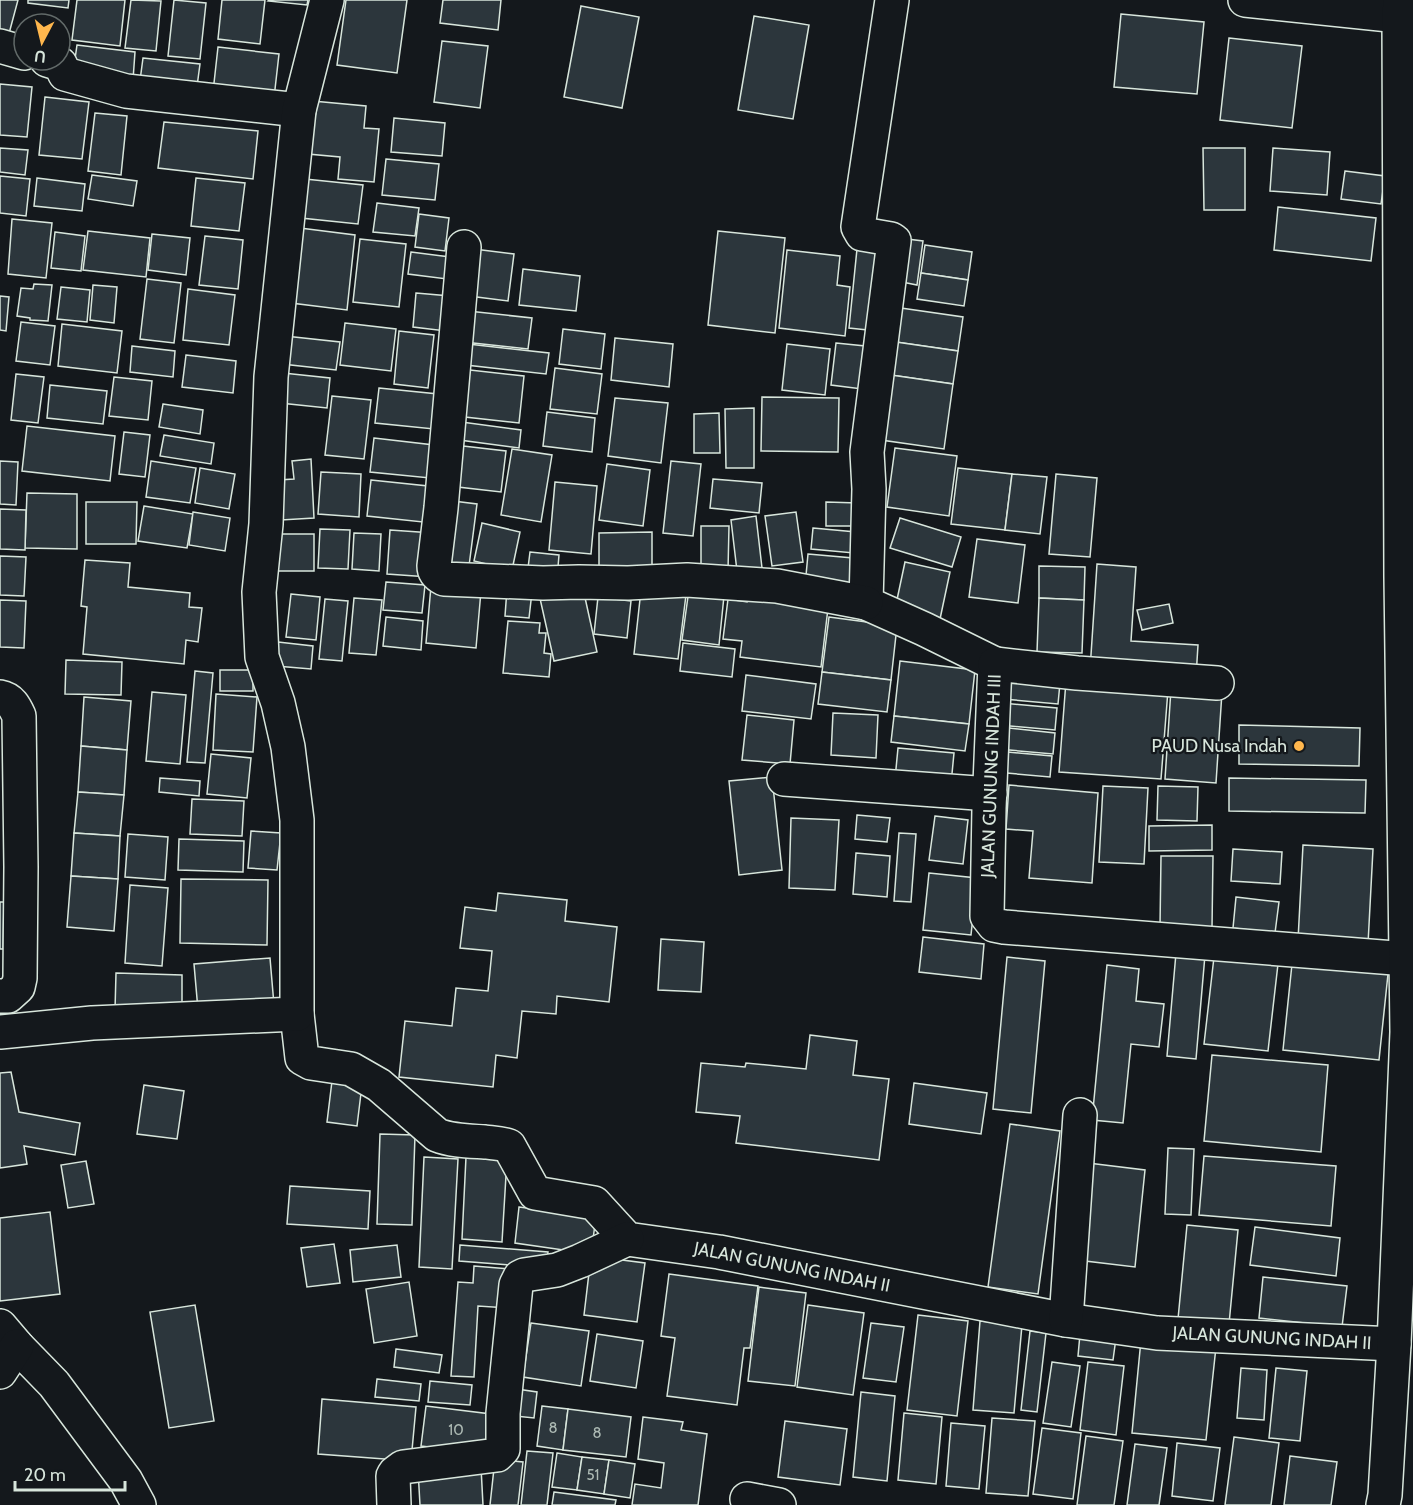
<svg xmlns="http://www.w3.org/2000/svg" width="1413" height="1505" viewBox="0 0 1413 1505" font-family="Cabin,sans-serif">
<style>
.building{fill:#2c363c;stroke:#d8e6dc;stroke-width:1.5}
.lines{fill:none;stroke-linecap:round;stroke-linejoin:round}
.street-casing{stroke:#d8e6dc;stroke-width:36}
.secondary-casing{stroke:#d8e6dc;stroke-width:36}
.street{stroke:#14181c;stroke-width:33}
.secondary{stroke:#14181c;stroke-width:33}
.poi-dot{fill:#ffb74d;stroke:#14181c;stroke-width:2}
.labels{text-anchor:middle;stroke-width:4.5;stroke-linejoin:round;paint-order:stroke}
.number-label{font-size:15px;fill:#adbab4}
.poi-label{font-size:18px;fill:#d8e6dc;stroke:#14181c;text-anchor:end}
.street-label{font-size:18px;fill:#d8e6dc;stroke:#14181c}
</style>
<rect width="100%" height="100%" fill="#14181c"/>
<g class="building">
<polygon points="0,0 18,0 7,41 0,39"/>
<polygon points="28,0 69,0 68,8 28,3"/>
<polygon points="77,0 125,0 120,46 72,40"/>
<polygon points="131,0 161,1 156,51 125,48"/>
<polygon points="174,0 206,3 200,59 168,56"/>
<polygon points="222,0 265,0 260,44 218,39"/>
<polygon points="269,0 308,0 307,5 268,1"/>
<polygon points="346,0 407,0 397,73 337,65"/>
<polygon points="443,0 501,0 498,30 440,23"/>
<polygon points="581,6 639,17 622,108 564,97"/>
<polygon points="1121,14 1204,22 1197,94 1114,87"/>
<polygon points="754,16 809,25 793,119 738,110"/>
<polygon points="1229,38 1302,46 1292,128 1220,120"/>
<polygon points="442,41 488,46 480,108 434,102"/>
<polygon points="77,45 135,52 133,80 73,73"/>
<polygon points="218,47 279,54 274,98 213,92"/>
<polygon points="143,58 200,64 196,94 139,88"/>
<polygon points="0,84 32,87 27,137 0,135"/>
<polygon points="45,97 89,102 82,159 39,155"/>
<polygon points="302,100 366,106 364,128 379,129 374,182 338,179 340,157 297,153"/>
<polygon points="95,113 127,116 121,175 88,171"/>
<polygon points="394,118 445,123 442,156 391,152"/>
<polygon points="164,122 258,131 253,179 158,168"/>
<polygon points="0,148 28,150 25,175 0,172"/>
<polygon points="1203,148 1245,148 1245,210 1204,210"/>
<polygon points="1273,148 1330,152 1327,195 1270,191"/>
<polygon points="386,159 439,164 435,200 382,195"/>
<polygon points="1345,171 1385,176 1381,204 1341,199"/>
<polygon points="92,175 137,181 133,206 88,199"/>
<polygon points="0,176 30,179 26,216 0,213"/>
<polygon points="37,178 85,184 82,211 34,206"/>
<polygon points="196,178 245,183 239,231 191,226"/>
<polygon points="305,179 363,185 358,224 301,218"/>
<polygon points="377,203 419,208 415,236 373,232"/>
<polygon points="1278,207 1376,218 1371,261 1274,250"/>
<polygon points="419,214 449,218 445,251 415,247"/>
<polygon points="12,219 52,223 46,278 8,274"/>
<polygon points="300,228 355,235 347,310 291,303"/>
<polygon points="88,231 150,238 146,277 83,270"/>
<polygon points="718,231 785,238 775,333 708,325"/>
<polygon points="55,232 85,236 81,271 51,268"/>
<polygon points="152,234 190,238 186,275 148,270"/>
<polygon points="205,236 243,240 238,289 199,285"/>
<polygon points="899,238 923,241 917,285 892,280"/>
<polygon points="360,239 406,244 399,307 353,302"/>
<polygon points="858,239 887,243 877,331 849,328"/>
<polygon points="925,245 972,252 968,280 921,273"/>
<polygon points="474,249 514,254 508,301 469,296"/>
<polygon points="787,250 840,256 837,285 850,287 845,336 779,328"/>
<polygon points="411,252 450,257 447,279 408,274"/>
<polygon points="523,269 580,276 576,311 519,305"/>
<polygon points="921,273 968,280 964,306 917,299"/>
<polygon points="147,279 181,283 174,343 140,339"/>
<polygon points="34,284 52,285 48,321 30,320 30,318 17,316 21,288 33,289"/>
<polygon points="93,285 117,287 114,323 90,320"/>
<polygon points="61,287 90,290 87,322 57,319"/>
<polygon points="188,289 235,295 229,345 183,340"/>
<polygon points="416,293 450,296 446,331 413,327"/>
<polygon points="0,296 9,297 6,331 0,330"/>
<polygon points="894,307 963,317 958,351 889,341"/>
<polygon points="468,311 532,318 528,349 464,342"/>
<polygon points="21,322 55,326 50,365 16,361"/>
<polygon points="345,323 396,329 391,371 340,365"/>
<polygon points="62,324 122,331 117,373 58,366"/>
<polygon points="563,329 605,334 601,369 559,364"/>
<polygon points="399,331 434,335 428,388 394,384"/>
<polygon points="285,336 340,342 336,370 282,364"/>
<polygon points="615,338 673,344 669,387 611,380"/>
<polygon points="889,341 958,351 953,384 884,374"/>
<polygon points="836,343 875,347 870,390 831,385"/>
<polygon points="468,344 549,353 546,374 466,365"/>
<polygon points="787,344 830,349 825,395 782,390"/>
<polygon points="132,346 175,351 173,377 130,372"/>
<polygon points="186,355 236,361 233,393 182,387"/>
<polygon points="555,368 602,374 597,414 550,409"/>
<polygon points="461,369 524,376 519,423 456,416"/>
<polygon points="283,373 330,378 327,408 280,403"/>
<polygon points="16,374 44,377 38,423 11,420"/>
<polygon points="884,374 953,384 944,449 874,439"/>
<polygon points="114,377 152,381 148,420 109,416"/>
<polygon points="50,385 107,391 103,424 47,418"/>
<polygon points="379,388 438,394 434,429 375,423"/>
<polygon points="332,396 371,400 364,459 325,455"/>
<polygon points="762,397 839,398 838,452 761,451"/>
<polygon points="615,398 668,403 661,463 608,456"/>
<polygon points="163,404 203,410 200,434 159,427"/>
<polygon points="754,408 754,468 726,468 725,409"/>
<polygon points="547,412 595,418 592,452 543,446"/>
<polygon points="719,413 720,453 694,453 694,414"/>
<polygon points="454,421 521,430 519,448 452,439"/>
<polygon points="27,426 115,436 110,481 22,471"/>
<polygon points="124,432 150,435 145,477 119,474"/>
<polygon points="164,435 214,443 211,464 160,456"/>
<polygon points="374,438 434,445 430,478 370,472"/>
<polygon points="463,446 506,451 501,492 458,487"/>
<polygon points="895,448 957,456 949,516 887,507"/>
<polygon points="512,449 552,455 541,522 501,515"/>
<polygon points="311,459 314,518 281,520 278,480 294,479 292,461"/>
<polygon points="0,461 18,462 16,505 0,504"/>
<polygon points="151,461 196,468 190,503 146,497"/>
<polygon points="671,461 701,464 693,536 663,533"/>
<polygon points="607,464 650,470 643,526 599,520"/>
<polygon points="200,468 235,474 229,509 195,503"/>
<polygon points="958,468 1012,474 1005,530 951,524"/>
<polygon points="321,472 361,474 359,517 318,514"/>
<polygon points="1012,474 1047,477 1040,534 1005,530"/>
<polygon points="1056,474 1097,478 1090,557 1049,554"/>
<polygon points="713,479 762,483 759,513 710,508"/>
<polygon points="371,480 428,486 423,522 367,516"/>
<polygon points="555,482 597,486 591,554 549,550"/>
<polygon points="27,493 77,494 77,549 25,548"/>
<polygon points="445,500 477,504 469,566 437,562"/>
<polygon points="86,502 137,502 136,544 86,544"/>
<polygon points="826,502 858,503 857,526 826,526"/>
<polygon points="144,506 193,514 187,548 138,541"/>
<polygon points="0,509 26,510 25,550 0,549"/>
<polygon points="193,512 230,518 225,551 189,545"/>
<polygon points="796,512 803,562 772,566 765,516"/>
<polygon points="756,516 762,568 737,571 731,520"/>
<polygon points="900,518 961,537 952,567 890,548"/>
<polygon points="482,523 520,532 512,570 474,561"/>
<polygon points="701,526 729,526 728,571 701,570"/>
<polygon points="813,528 856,532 854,553 811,549"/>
<polygon points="320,529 350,530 348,569 318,568"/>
<polygon points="390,530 433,533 429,577 387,574"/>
<polygon points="652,532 652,581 599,581 599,533"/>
<polygon points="354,533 381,534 379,571 352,569"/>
<rect x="277" y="534" width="37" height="37"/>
<polygon points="977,539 1025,545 1018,603 969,597"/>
<polygon points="530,552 559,555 557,579 527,576"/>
<polygon points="808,554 853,558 850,590 805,586"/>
<polygon points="0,556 26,557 24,596 0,595"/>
<polygon points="85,560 130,563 128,587 190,593 189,607 202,608 198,642 186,640 184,664 83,654 87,607 81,606"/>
<polygon points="905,562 950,572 940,619 895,609"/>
<polygon points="1097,564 1136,567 1131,641 1198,645 1196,677 1090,670"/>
<polygon points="1039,566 1085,567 1084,600 1039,598"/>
<polygon points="386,582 425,585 422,613 383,610"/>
<polygon points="690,582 725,586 719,645 682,640"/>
<polygon points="582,584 597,652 554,661 539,594"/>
<polygon points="431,586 481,591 476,648 426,643"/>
<polygon points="507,589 532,592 529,618 505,616"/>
<polygon points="641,590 686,595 678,659 634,654"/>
<polygon points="748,590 829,600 821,667 740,657 742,641 723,639 728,599 747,602"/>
<polygon points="291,594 320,597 316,640 286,637"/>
<polygon points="598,597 631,601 627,638 594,634"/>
<polygon points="354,598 382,600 376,655 349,653"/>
<polygon points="1039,598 1084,600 1082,653 1037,652"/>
<polygon points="325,599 348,601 342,661 319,659"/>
<polygon points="0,600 26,601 24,648 0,647"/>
<polygon points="1169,604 1173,623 1142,630 1137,610"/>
<polygon points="386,617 423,621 421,650 383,646"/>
<polygon points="829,617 897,626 891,680 822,672"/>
<polygon points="508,621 540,623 539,633 546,633 544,653 551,654 549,677 503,673"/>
<polygon points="278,642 313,646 311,669 276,666"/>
<polygon points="683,643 735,649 732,677 680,671"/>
<polygon points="66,660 122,662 121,695 65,694"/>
<polygon points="900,661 975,670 969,724 894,716"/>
<rect x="220" y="670" width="33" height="21"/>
<polygon points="195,671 213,673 205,763 187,762"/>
<polygon points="822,672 891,680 887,712 818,704"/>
<polygon points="746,675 816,684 811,719 742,711"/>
<polygon points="1005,677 1060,683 1058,704 1003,699"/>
<polygon points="1066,681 1168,690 1161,779 1059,772"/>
<polygon points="1171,689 1222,692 1216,783 1165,779"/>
<polygon points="152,692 186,695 180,764 146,761"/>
<polygon points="216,694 257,697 253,752 213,750"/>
<polygon points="84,697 131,701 127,750 81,746"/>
<polygon points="1002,703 1057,708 1055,730 1000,725"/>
<polygon points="833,713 878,715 876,758 831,755"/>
<polygon points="747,715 794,720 790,764 742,760"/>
<polygon points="894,716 969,724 965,751 891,742"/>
<polygon points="1239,725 1360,728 1359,766 1239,764"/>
<polygon points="1000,727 1055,733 1053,754 998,749"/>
<polygon points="81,746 127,750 124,795 78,792"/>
<polygon points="898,748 954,753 951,784 895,779"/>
<polygon points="997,751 1052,756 1050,777 995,772"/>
<polygon points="211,754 251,758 247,798 207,794"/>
<polygon points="772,777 782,870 739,875 729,781"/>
<polygon points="160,778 200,781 199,796 159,792"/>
<polygon points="1229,778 1366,780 1365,813 1229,811"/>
<polygon points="1009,785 1098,793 1092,883 1029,878 1033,831 1006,829"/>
<polygon points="1103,786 1148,788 1144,864 1099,862"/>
<polygon points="1158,786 1198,787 1197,821 1157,820"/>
<polygon points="78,792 124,795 120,836 74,833"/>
<polygon points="192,799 244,801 242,836 190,834"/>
<polygon points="857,815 890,818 887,842 855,839"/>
<polygon points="935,816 968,820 963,864 929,860"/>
<polygon points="791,818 839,820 835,890 789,888"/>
<polygon points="1212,825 1212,850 1149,851 1149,826"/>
<polygon points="251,831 281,833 277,870 248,868"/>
<polygon points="74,833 120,836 118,879 71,876"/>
<polygon points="899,833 916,834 911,902 894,901"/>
<polygon points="128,834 168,837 165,880 125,877"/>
<polygon points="179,839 244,841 243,872 178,870"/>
<polygon points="1303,845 1373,849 1368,944 1298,940"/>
<polygon points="1233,849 1282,852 1280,884 1231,881"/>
<polygon points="856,853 890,856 887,897 853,894"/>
<polygon points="1161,856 1213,856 1212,928 1160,927"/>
<polygon points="929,873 977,878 971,935 923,930"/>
<polygon points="71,876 118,879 114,931 67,927"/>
<polygon points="181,879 268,880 267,945 180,943"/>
<polygon points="130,885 168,888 162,966 125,963"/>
<polygon points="498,893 567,900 565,921 617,927 609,1002 557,996 556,1014 522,1011 517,1058 496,1055 493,1087 399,1077 405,1021 452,1026 456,988 488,991 492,951 460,948 465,907 496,911"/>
<polygon points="1236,897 1279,902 1275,933 1233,928"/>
<polygon points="0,902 4,902 3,949 0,949"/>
<polygon points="923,937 984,944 981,979 919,972"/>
<polygon points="661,939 704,942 701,992 658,990"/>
<polygon points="1176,953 1205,955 1196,1059 1167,1056"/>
<polygon points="1007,957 1045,961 1031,1113 993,1109"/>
<polygon points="1214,957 1278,964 1268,1051 1204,1044"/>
<polygon points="270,958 274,1005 198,1010 194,964"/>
<polygon points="1292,964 1388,974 1379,1060 1283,1050"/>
<polygon points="1107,965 1139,969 1136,1001 1164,1004 1159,1047 1131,1044 1123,1123 1092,1120"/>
<polygon points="116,973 182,975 182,1012 115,1010"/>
<polygon points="810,1035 857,1041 853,1075 889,1079 879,1160 736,1143 740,1116 696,1112 701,1063 745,1067 746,1063 806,1069"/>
<polygon points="1212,1055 1328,1065 1321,1152 1204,1141"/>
<polygon points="11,1072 19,1112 80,1123 75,1155 24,1146 27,1164 0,1168 0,1073"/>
<polygon points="332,1081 362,1085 357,1126 327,1122"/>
<polygon points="914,1083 987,1093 981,1134 909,1124"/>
<polygon points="144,1085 184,1091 177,1139 137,1134"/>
<polygon points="1010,1124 1060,1131 1038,1294 988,1287"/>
<polygon points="380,1134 415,1135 412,1225 377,1224"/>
<polygon points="1168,1148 1194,1149 1191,1215 1165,1214"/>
<polygon points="1204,1156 1336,1166 1331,1226 1199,1215"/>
<polygon points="424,1157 458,1159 452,1269 419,1267"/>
<polygon points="466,1157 507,1159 502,1242 462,1239"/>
<polygon points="86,1161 94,1204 68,1208 61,1165"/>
<polygon points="1088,1163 1145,1170 1135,1267 1077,1260"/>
<polygon points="290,1186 370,1191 368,1229 287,1224"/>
<polygon points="519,1207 596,1217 591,1254 515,1243"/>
<polygon points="50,1212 60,1294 0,1301 0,1218"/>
<polygon points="1187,1225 1238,1230 1229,1324 1178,1319"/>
<polygon points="1255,1227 1340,1238 1336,1276 1250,1265"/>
<polygon points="334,1244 340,1283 307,1287 301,1248"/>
<polygon points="397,1245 401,1277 353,1282 350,1250"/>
<polygon points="460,1245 548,1252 546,1268 459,1261"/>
<polygon points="591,1256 645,1263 637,1322 584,1315"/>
<polygon points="474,1266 511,1269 508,1308 478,1306 474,1377 451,1376 458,1282 473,1283"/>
<polygon points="669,1274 758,1286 750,1348 744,1348 737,1405 667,1396 675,1338 661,1336"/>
<polygon points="1263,1277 1347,1286 1342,1327 1259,1318"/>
<polygon points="409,1282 417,1336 374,1343 366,1289"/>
<polygon points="759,1287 806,1293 795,1386 748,1381"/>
<polygon points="195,1305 214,1421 169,1428 150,1312"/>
<polygon points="808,1305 864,1313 853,1395 797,1387"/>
<polygon points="918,1315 968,1321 957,1416 907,1410"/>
<polygon points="980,1321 1022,1325 1014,1413 973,1410"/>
<polygon points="531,1323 589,1331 581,1386 523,1377"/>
<polygon points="871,1323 904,1327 896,1382 863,1378"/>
<polygon points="1030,1331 1046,1333 1037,1412 1021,1410"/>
<polygon points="597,1334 643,1341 636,1388 590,1381"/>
<polygon points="1080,1334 1116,1338 1113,1360 1078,1356"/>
<polygon points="1141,1340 1216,1347 1206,1440 1132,1433"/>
<polygon points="396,1349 442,1355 439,1373 394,1367"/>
<polygon points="1052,1362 1080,1366 1071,1427 1043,1423"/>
<polygon points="1088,1362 1124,1366 1116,1435 1080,1430"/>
<polygon points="1241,1368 1267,1370 1264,1420 1237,1418"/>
<polygon points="1276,1368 1307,1371 1300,1441 1269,1438"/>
<polygon points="377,1379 421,1384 419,1401 375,1397"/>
<polygon points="430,1381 472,1385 470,1405 428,1402"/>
<polygon points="510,1388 537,1392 534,1418 506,1415"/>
<polygon points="861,1392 895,1396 887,1481 853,1477"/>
<polygon points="322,1399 416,1407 411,1461 318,1454"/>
<polygon points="426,1406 491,1414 486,1454 421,1446"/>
<polygon points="542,1406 568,1409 563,1450 537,1446"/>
<polygon points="568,1409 631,1417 626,1457 563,1450"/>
<polygon points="904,1413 942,1417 936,1484 898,1480"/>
<polygon points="643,1417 683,1422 681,1430 707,1434 698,1505 632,1505 635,1484 661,1488 664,1463 638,1459"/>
<polygon points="992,1418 1035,1421 1028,1496 986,1493"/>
<polygon points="785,1421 847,1429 840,1485 778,1477"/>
<polygon points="951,1423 985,1426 979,1489 946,1486"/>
<polygon points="1042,1428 1081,1433 1073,1499 1033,1494"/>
<polygon points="1086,1436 1123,1441 1114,1505 1077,1505"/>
<polygon points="1234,1437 1279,1443 1271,1505 1225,1505"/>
<polygon points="1177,1443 1220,1448 1213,1501 1172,1496"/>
<polygon points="1135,1444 1167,1448 1159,1505 1127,1505"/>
<polygon points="527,1451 553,1453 547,1505 521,1505"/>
<polygon points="557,1453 582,1457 577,1490 552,1487"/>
<polygon points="1290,1456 1337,1462 1331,1505 1284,1505"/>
<polygon points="582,1457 609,1460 604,1494 577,1490"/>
<polygon points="495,1459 523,1462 518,1505 490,1505"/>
<polygon points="609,1460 635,1464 630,1498 604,1494"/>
<polygon points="481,1467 483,1505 420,1505 418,1470"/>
<polygon points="554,1492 616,1500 615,1505 552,1505"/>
</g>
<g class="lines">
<defs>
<g id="street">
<polyline points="892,0 858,227 862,234 891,239 894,241 867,452 869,489 866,603 924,629 995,664 989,808 987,916 994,925 1004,927 1407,959"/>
<polyline points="1245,0 1399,16"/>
<polyline points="0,46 24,53"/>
<polyline points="47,60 60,64 65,74 126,91 299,110"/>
<path d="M464,247L441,508L434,566C434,573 438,576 444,579L543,583L579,582L628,583L687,580L777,586L866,603"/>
<polyline points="995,664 1077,673 1217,683"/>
<path d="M0,697C11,699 15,707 19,716L21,867L20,978L18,987L8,996H0"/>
<polyline points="784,779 990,794"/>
<path d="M297,1014L302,1058L311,1063L351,1069L379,1085L437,1135C452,1141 469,1141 485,1142C493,1143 501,1143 509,1146L535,1193L594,1203L627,1239L719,1252L1066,1320L1157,1333L1394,1344"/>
<polyline points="0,1032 92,1023 297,1014 297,820 288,747 278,703 262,657 259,592 266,524 271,377 299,110 327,0"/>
<polyline points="1066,1320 1080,1115"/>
<polyline points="0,1326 17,1346 54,1384 126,1481 139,1505"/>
<polyline points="0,1372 17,1346"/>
<polyline points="747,1499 779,1505"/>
<polyline points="394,1505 393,1476 395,1473 403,1467 497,1455 503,1449 503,1413 516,1285 520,1277 524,1275 557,1270 580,1261 627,1239"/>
</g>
<polyline id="secondary" points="1383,1505 1385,1495 1394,1344 1407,1032 1401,577 1399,16 1400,0"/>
</defs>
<use href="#street" class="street-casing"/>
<use href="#secondary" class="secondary-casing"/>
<use href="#street" class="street"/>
<use href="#secondary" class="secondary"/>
</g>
<circle class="poi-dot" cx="1299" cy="746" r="6"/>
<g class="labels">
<g class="number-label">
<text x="553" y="1433">8</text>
<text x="456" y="1435">10</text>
<text x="597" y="1438">8</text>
<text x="593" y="1480">51</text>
</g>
<g class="poi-label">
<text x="1287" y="752">PAUD Nusa Indah</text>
</g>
<g class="street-label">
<text transform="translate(991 776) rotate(-88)" y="6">JALAN GUNUNG INDAH III</text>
<text transform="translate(792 1267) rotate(11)" y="6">JALAN GUNUNG INDAH II</text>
<text transform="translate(1272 1338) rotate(3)" y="6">JALAN GUNUNG INDAH II</text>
</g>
</g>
<g transform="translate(42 42) rotate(187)"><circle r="28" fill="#14181c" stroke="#626a69" stroke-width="1.5"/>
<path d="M0-4.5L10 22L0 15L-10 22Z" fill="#ffb74d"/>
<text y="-9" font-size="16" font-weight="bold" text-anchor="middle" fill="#d8e6dc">U</text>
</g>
<path d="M15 1481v9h110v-9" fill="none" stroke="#d8e6dc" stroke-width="3"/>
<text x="24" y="1481" font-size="18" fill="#d8e6dc" stroke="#14181c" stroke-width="4.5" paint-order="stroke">20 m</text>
</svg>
